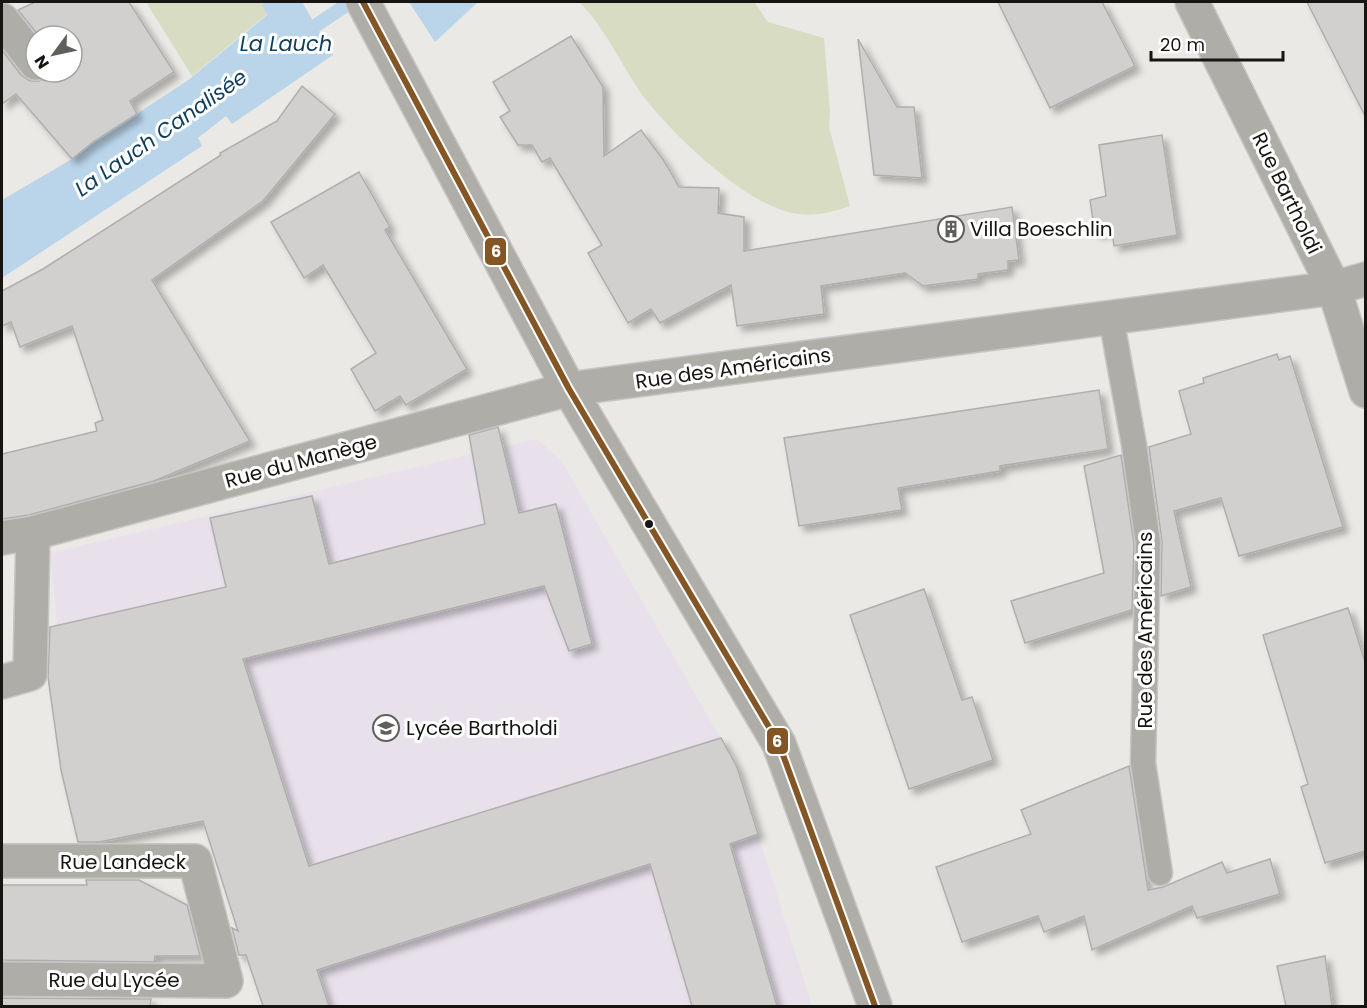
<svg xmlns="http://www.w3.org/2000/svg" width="1367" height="1008" viewBox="0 0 1367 1008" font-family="Poppins,sans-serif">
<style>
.education{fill:#e8e1eb}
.green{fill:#d7dcc3}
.water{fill:#bad5ea}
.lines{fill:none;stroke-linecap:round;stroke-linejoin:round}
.stream{stroke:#bad5ea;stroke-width:14}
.building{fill:#d1d0cf;stroke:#afaeae;stroke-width:1.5;filter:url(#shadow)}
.service-casing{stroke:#c7c6c4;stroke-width:27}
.pedestrian-casing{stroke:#c7c6c4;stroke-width:36}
.minor-casing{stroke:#c7c6c4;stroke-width:36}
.tertiary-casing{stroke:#c7c6c4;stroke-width:36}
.service{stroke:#afada7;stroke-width:24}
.pedestrian{stroke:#afada7;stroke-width:33}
.minor{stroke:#afada7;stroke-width:33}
.tertiary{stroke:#afada7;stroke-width:33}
.bus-1-casing{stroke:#fff;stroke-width:10}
.bus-1{stroke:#845626;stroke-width:6}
.bus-dot{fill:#161512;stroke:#fff;stroke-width:2}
.labels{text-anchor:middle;stroke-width:6;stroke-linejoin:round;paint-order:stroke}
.street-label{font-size:20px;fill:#161512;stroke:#fff}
.poi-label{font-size:20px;fill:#161512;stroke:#fff;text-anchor:start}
.water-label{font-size:21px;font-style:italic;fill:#0f3d5c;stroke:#fff}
.line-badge{stroke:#fff;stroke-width:2}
.badge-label{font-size:16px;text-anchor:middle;font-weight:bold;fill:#fff}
</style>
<defs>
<filter id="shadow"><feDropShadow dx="5.5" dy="5.5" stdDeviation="3" flood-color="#0004"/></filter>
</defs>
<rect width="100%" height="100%" fill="#eae9e5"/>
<polygon class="education" points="536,439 561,460 737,767 812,1006 263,1006 203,821 79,847 61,771 65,769 40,629 57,625 50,553"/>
<g class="green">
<polygon points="146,2 267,2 263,5 267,14 192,76"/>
<path d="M579,2H754L768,22L824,38L830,111L829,127L850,206C829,213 810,218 788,212C740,199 673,135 643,96C623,68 603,24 579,2Z"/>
</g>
<g class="water">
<polygon points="267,2 302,2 333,55 232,124 226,116 198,138 202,146 2,278 2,200 72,159 92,143 187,81 267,15 262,5"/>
<polygon points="409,2 478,2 435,42"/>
</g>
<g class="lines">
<polyline class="stream" points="300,36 351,2"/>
</g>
<g class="building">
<polygon points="35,2 129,2 174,72 130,101 137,114 93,142 72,159 16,94 2,104 2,50 21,75 30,81 39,81 52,72 72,72 72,36 39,36 18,10"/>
<polygon points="998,2 1102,2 1135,66 1050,108"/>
<polygon points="1307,2 1365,2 1365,116"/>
<polygon points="571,36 603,87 604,156 641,130 664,161 679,187 719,188 718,213 744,217 744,251 1012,207 1019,260 1008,261 1008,270 978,274 978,279 923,286 905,273 821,286 824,314 737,326 731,285 660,323 651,309 628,323 588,253 602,245 550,158 542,162 532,145 518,145 500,117 510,111 493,82"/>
<polygon points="858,39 897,107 914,107 922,178 874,175"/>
<polygon points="302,86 335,114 263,201 152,280 250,441 154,481 29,515 2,519 2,454 97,431 95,423 103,420 72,326 20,347 11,322 2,326 2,291 43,269 221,155 220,153 277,121"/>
<polygon points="1162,135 1177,235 1114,246 1112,230 1095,233 1090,200 1106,196 1099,145"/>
<polygon points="359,172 390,227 385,230 467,369 406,405 400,396 375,411 351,369 376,353 323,265 304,278 271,222"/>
<polygon points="1277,354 1279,360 1290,356 1343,527 1239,556 1221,498 1174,511 1191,587 1161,596 1162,541 1149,447 1191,434 1179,391 1204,383 1203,378"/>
<polygon points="1099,390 1108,449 1000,466 1000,471 898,488 902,510 799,526 784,438"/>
<polygon points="498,427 519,513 556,504 592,644 569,651 544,586 243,659 309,866 721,738 737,767 758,834 730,844 777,1006 692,1006 650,864 317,970 329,1006 263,1006 246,955 239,955 232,928 238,931 203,821 99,842 78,842 61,770 48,677 50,627 226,587 210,518 312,496 329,564 485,524 469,435"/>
<polygon points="1121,455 1134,544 1132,610 1025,643 1011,601 1104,573 1084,466"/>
<polygon points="924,589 962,700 972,697 993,760 909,789 850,615"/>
<polygon points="1348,608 1365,662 1365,851 1325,863 1301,787 1308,784 1263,635"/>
<polygon points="1129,766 1148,890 1163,887 1222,862 1227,873 1270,859 1280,894 1197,918 1192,906 1092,950 1084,916 1044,932 1038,916 962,942 936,867 1031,834 1021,810"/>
<polygon points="86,880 139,880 187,905 200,956 155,956 154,962 2,960 2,885 87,885"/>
<polygon points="1325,956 1332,1006 1286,1006 1277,966"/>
<polygon points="2,998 151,999 150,1006 2,1006"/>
</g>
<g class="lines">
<defs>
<polyline id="service" points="1111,317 1134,445 1148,543 1143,763 1160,873"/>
<polyline id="pedestrian" points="2,20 36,63"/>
<g id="minor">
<polyline points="1192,2 1334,288 1366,391"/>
<polyline points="33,533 569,389 1334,288 1366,279"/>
<polyline points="2,538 33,533 30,674 2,682"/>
<polyline points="2,861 195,861 226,981 2,979"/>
</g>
<polyline id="tertiary" points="363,2 569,389 779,744 875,1006"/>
</defs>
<use href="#service" class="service-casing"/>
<use href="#pedestrian" class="pedestrian-casing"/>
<use href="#minor" class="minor-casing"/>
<use href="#tertiary" class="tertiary-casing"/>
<use href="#service" class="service"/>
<use href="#pedestrian" class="pedestrian"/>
<use href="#minor" class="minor"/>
<use href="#tertiary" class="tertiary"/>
<defs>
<polyline id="bus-1" points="363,2 569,389 779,744 875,1006"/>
</defs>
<use href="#bus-1" class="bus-1-casing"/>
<use href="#bus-1" class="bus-1"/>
</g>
<defs>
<symbol id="building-ring" viewBox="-11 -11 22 22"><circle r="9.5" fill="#fff" stroke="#605f5c" stroke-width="1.5"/><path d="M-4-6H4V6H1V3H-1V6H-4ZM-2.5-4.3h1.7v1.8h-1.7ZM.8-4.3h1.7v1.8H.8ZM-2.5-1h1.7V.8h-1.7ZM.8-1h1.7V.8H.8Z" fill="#605f5c"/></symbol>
<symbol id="school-ring" viewBox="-11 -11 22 22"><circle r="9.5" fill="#fff" stroke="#605f5c" stroke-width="1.5"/><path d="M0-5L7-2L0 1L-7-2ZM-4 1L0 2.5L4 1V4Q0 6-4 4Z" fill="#605f5c"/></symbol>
</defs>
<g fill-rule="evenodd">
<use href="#building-ring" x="936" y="214" width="30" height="30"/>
<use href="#school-ring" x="371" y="713" width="30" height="30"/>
</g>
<circle class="bus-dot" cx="649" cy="524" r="5"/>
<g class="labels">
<g class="street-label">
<text transform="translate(1287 193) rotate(64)" y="7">Rue Bartholdi</text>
<text transform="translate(733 368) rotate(-8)" y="7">Rue des Américains</text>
<text transform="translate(301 461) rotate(-15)" y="7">Rue du Manège</text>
<text transform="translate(1145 630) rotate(-90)" y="7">Rue des Américains</text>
<text x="123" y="869">Rue Landeck</text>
<text x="114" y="987">Rue du Lycée</text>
</g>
<g class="poi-label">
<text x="970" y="236">Villa Boeschlin</text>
<text x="406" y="735">Lycée Bartholdi</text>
</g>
<g class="water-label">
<text x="286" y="51">La Lauch</text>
<text transform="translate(161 133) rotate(-35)" y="7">La Lauch Canalisée</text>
</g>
</g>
<g class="line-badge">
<rect x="484" y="237" width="23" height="29" rx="6" fill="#845626"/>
<rect x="766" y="727" width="23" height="28" rx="6" fill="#845626"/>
</g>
<g class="badge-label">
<text x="496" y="257">6</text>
<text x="777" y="747">6</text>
</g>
<rect width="1367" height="1008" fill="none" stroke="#161512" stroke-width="6"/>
<g transform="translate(54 54) rotate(237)"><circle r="28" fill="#ffffff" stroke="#a2a1a0" stroke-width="1.5"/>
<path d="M0-4.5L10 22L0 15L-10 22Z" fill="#605f5c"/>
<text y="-9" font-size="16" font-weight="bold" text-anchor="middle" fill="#161512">N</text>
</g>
<path d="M1151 51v9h132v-9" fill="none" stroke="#161512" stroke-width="3"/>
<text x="1160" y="51" font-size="18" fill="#161512" stroke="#ffffff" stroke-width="4.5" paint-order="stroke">20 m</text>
</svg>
